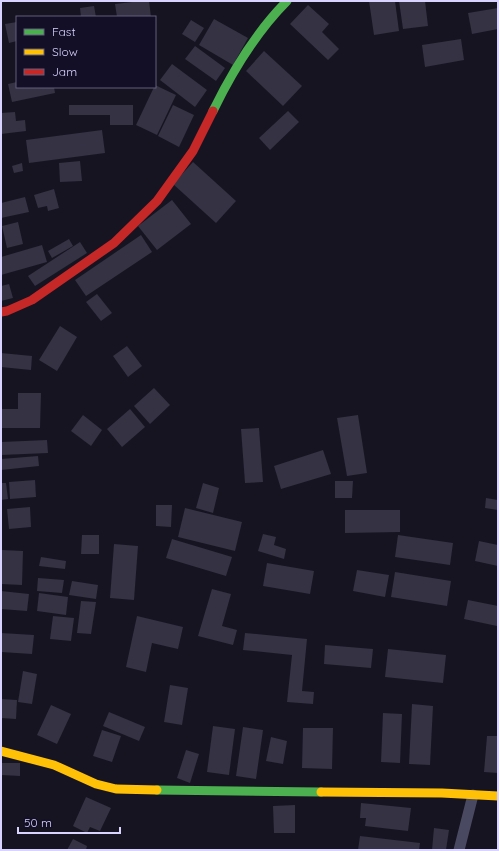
<svg xmlns="http://www.w3.org/2000/svg" width="499" height="851" viewBox="0 0 499 851" font-family="Quicksand,sans-serif">
<style>
.building{fill:#343243}
.lines{fill:none;stroke-linecap:round;stroke-linejoin:round}
.street{stroke:#4a4962;stroke-width:11}
.fast{stroke:#4caf50;stroke-width:9}
.slow{stroke:#ffc107;stroke-width:9}
.jam{stroke:#c62828;stroke-width:9}
</style>
<rect width="100%" height="100%" fill="#161421"/>
<g class="building">
<polygon points="141,1 149,1 151,17 117,17 115,4"/>
<polygon points="369,1 395,1 399,31 374,35"/>
<polygon points="399,1 425,1 428,26 403,29"/>
<polygon points="308,5 329,24 322,32 339,49 328,60 290,24"/>
<polygon points="94,6 96,17 81,17 80,8"/>
<polygon points="498,8 498,29 472,34 468,13"/>
<polygon points="214,19 248,38 233,65 199,45"/>
<polygon points="191,20 204,28 195,42 182,34"/>
<polygon points="17,22 17,41 9,43 5,24"/>
<polygon points="461,39 464,60 425,67 422,45"/>
<polygon points="195,46 225,68 216,81 185,59"/>
<polygon points="264,51 302,86 283,106 246,71"/>
<polygon points="172,64 207,90 195,107 160,80"/>
<polygon points="17,82 17,87 54,87 55,93 12,102 8,84"/>
<polygon points="155,85 176,95 157,135 136,125"/>
<polygon points="69,105 133,105 133,125 110,125 110,115 69,115"/>
<polygon points="173,105 194,115 179,147 158,136"/>
<polygon points="288,111 299,122 270,150 259,138"/>
<polygon points="15,112 16,121 25,120 26,131 1,134 1,113"/>
<polygon points="102,130 105,153 29,163 26,140"/>
<polygon points="80,161 82,181 60,182 59,163"/>
<polygon points="193,162 236,201 216,223 173,184"/>
<polygon points="22,163 23,171 14,173 12,166"/>
<polygon points="54,189 59,208 48,211 47,206 38,208 34,195"/>
<polygon points="25,197 29,212 1,218 1,203"/>
<polygon points="172,200 191,224 157,250 138,226"/>
<polygon points="18,222 23,244 7,248 2,226"/>
<polygon points="141,235 152,252 86,296 75,280"/>
<polygon points="69,239 73,246 52,258 48,251"/>
<polygon points="80,242 87,253 35,286 28,276"/>
<polygon points="42,245 47,262 1,275 1,257"/>
<polygon points="9,284 13,298 1,301 1,286"/>
<polygon points="97,294 112,313 101,321 86,302"/>
<polygon points="60,326 77,337 57,371 39,360"/>
<polygon points="127,346 142,366 128,377 113,356"/>
<polygon points="1,353 32,356 31,370 1,367"/>
<polygon points="154,388 170,405 150,424 134,406"/>
<polygon points="18,393 41,393 40,428 1,428 1,409 18,409"/>
<polygon points="130,409 145,427 122,447 107,429"/>
<polygon points="83,415 102,430 91,446 71,431"/>
<polygon points="358,415 367,473 347,476 337,418"/>
<polygon points="259,428 263,482 245,483 241,429"/>
<polygon points="47,440 48,453 1,455 1,442"/>
<polygon points="323,450 331,474 281,489 274,466"/>
<polygon points="38,456 39,466 1,470 1,459"/>
<polygon points="35,480 36,497 10,499 9,482"/>
<polygon points="335,481 353,481 352,498 335,498"/>
<polygon points="1,483 6,483 8,499 1,500"/>
<polygon points="203,483 219,488 213,513 196,508"/>
<polygon points="486,498 498,500 498,510 485,508"/>
<polygon points="156,505 172,505 171,527 156,526"/>
<polygon points="30,507 31,527 9,529 7,509"/>
<polygon points="185,508 242,522 235,551 178,537"/>
<polygon points="345,510 400,510 400,532 345,533"/>
<polygon points="263,534 276,537 274,545 286,549 284,559 258,551"/>
<polygon points="82,535 99,535 99,554 81,554"/>
<polygon points="398,535 453,543 450,565 395,557"/>
<polygon points="172,539 232,557 226,576 166,558"/>
<polygon points="479,541 498,545 498,566 475,561"/>
<polygon points="114,544 138,546 134,600 110,598"/>
<polygon points="2,550 23,551 22,585 1,584"/>
<polygon points="41,557 66,561 65,569 39,566"/>
<polygon points="267,563 314,571 310,594 263,586"/>
<polygon points="357,570 389,575 385,597 353,591"/>
<polygon points="395,572 451,581 447,606 391,597"/>
<polygon points="38,578 64,580 62,593 37,591"/>
<polygon points="72,581 98,585 96,599 69,595"/>
<polygon points="212,589 231,594 222,626 237,630 233,645 198,636"/>
<polygon points="1,591 29,594 27,611 1,609"/>
<polygon points="39,593 68,597 66,615 37,611"/>
<polygon points="468,600 498,606 497,626 464,619"/>
<polygon points="81,601 96,602 91,634 77,633"/>
<polygon points="53,616 74,618 71,641 50,639"/>
<polygon points="137,616 183,627 178,649 152,643 146,672 126,667"/>
<polygon points="1,633 34,635 32,654 1,652"/>
<polygon points="245,633 307,639 302,691 314,692 313,704 287,702 292,655 243,650"/>
<polygon points="325,645 373,649 371,668 324,664"/>
<polygon points="388,649 446,655 443,683 385,677"/>
<polygon points="23,671 37,674 32,704 18,702"/>
<polygon points="170,685 188,688 182,725 164,722"/>
<polygon points="1,699 17,700 16,719 1,718"/>
<polygon points="412,704 433,706 430,765 409,764"/>
<polygon points="51,705 71,714 57,744 37,735"/>
<polygon points="109,712 145,727 139,741 103,726"/>
<polygon points="383,713 402,714 400,763 381,762"/>
<polygon points="213,726 235,729 229,775 207,772"/>
<polygon points="243,727 263,730 256,779 236,776"/>
<polygon points="303,728 333,728 332,769 302,768"/>
<polygon points="102,730 121,736 112,762 93,756"/>
<polygon points="487,736 498,736 498,773 484,772"/>
<polygon points="271,737 287,741 283,764 266,761"/>
<polygon points="186,750 199,754 190,783 177,778"/>
<polygon points="1,763 20,763 20,776 1,775"/>
<polygon points="86,797 111,808 100,831 90,827 87,833 73,826"/>
<polygon points="361,803 411,808 408,831 365,826 366,818 360,818"/>
<polygon points="295,805 295,833 274,833 273,806"/>
<polygon points="434,828 449,830 446,850 432,850"/>
<polygon points="360,836 420,843 419,850 358,850"/>
<polygon points="73,839 87,846 86,850 67,850"/>
</g>
<g class="lines">
<polyline class="street" points="459,850 473,795"/>
<g class="fast">
<path d="M213,111C232,72 256,32 287,1"/>
<polyline points="157,790 321,792"/>
</g>
<g class="slow">
<polyline points="1,751 54,765 96,784 116,789 157,790"/>
<polyline points="321,792 442,793 498,796"/>
</g>
<polyline class="jam" points="1,312 7,311 32,300 114,243 157,201 193,151 213,111"/>
</g>
<rect width="499" height="851" fill="none" stroke="#d9d4ff" stroke-width="4"/>
<rect x="16" y="16" width="140" height="72" fill="#130f26" stroke="#625e7d"/>
<rect x="24" y="29" width="20" height="6" fill="#4caf50" stroke="#625e7d"/>
<text x="52" y="36" font-size="12" fill="#d9d4ff">Fast</text>
<rect x="24" y="49" width="20" height="6" fill="#ffc107" stroke="#625e7d"/>
<text x="52" y="56" font-size="12" fill="#d9d4ff">Slow</text>
<rect x="24" y="69" width="20" height="6" fill="#c62828" stroke="#625e7d"/>
<text x="52" y="76" font-size="12" fill="#d9d4ff">Jam</text>
<path d="M18 827v6h102v-6" fill="none" stroke="#d9d4ff" stroke-width="2"/>
<text x="24" y="827" font-size="12" fill="#d9d4ff" stroke="#130f26" stroke-width="3" paint-order="stroke">50 m</text>
</svg>
